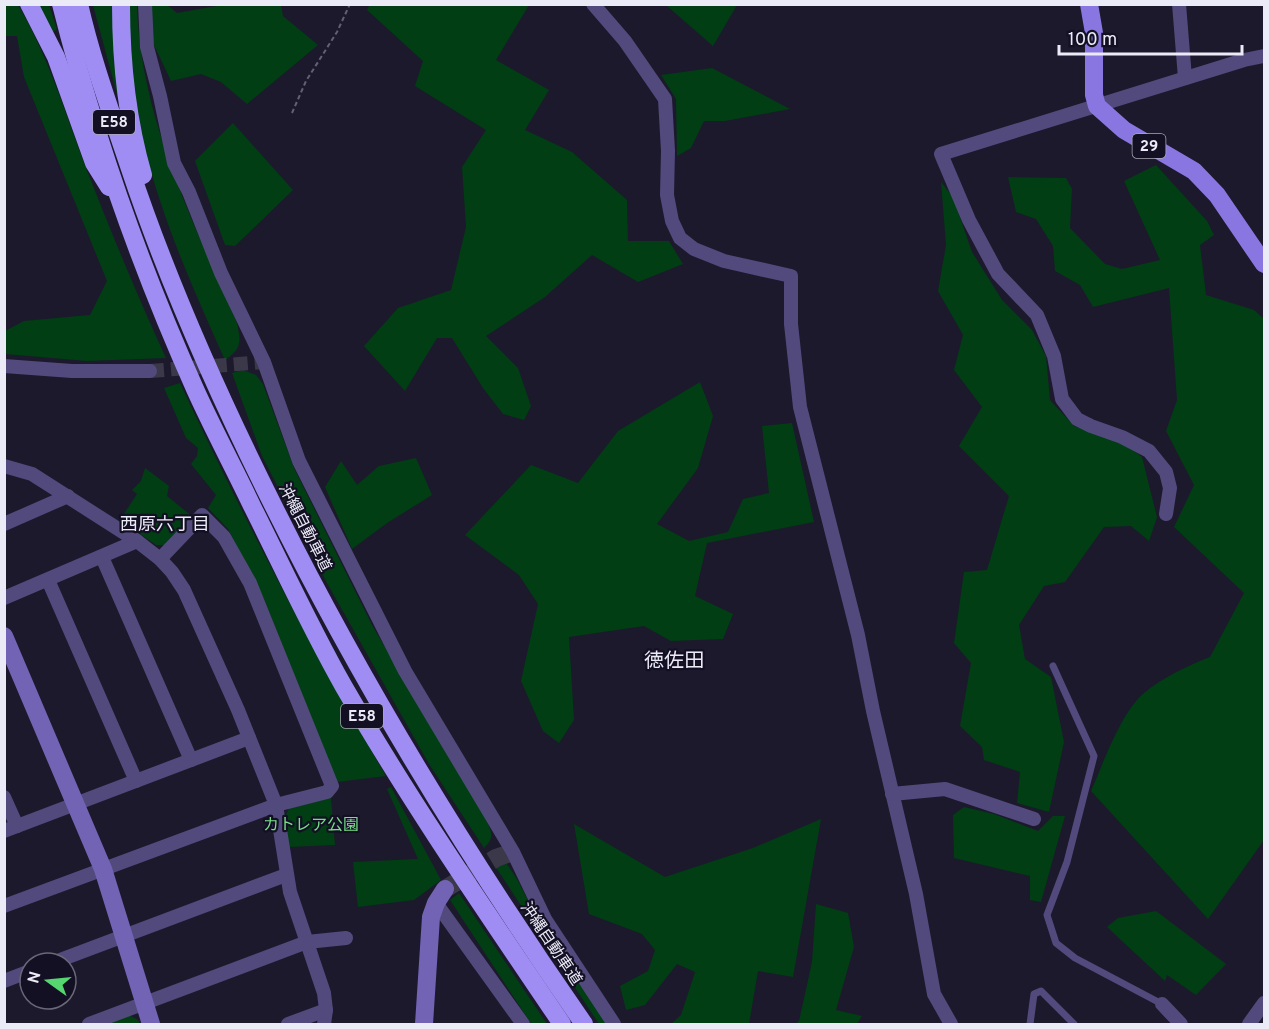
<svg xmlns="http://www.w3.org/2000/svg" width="1269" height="1029" viewBox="0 0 1269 1029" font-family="Overpass,'Noto Sans JP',sans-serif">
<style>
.green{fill:#013e14}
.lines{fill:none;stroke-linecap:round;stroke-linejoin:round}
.street-tunnel{stroke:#3b384a;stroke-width:14;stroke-dasharray:14 7;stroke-linecap:butt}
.secondary-tunnel{stroke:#3b384a;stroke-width:18;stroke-dasharray:18 9;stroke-linecap:butt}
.path{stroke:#626071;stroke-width:2;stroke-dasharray:4.5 3;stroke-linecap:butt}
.lane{stroke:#524a7d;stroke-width:7}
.street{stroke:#524a7d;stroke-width:14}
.secondary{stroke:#7263b5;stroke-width:18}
.primary{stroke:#8a76e0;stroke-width:18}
.highway{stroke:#9f8df3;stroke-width:18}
.labels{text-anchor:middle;stroke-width:4.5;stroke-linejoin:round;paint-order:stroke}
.shield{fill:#131023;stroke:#aaa9b7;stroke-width:1.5}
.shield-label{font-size:15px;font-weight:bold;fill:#ebeaf7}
.street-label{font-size:16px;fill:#ebeaf7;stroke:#131023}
.park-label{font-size:16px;fill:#77dd89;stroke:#131023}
.neighbourhood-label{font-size:18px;fill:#ebeaf7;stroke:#131023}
.quarter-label{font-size:20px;fill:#ebeaf7;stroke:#131023}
</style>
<rect width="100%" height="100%" fill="#1c192c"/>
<g class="green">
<polygon points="370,4 529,5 496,60 549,90 525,130 572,152 627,200 628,241 669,241 683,264 638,282 592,255 545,297 486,336 518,368 531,406 524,420 503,414 483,388 452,338 437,338 405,391 364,346 398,308 451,290 466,227 462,167 486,130 415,86 423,61 367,10"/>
<path d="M4,5H18C49,57 66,116 88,173C112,235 138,297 166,358L87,361L5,354V331L24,321L90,315L107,281L24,77L17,36H5Z"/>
<polygon points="39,5 49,5 57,29 53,32"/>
<polygon points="93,5 114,5 121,109"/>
<path d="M128,5H137C140,117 193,221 237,323C241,342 242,348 225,360C193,289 161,217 143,141C132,97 129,50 128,5Z"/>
<polygon points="151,5 167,5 177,13 222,5 281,5 283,16 318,45 247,104 221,82 201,74 171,81 153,43"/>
<polygon points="666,5 737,5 713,46"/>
<polygon points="712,68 790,109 725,121 704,121 691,148 677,156 676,99 661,75"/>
<polygon points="233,123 293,190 235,246 225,245 195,161"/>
<path d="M1156,165L1207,221L1214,235L1200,245L1206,295L1254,310L1264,319V840L1208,919L1091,791C1103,764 1121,712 1144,693C1162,678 1187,666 1210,657L1244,593L1174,527L1194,485L1166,431L1177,400L1169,288L1093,307L1080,285L1055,271L1053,246L1036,219L1016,212L1008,177L1066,178L1072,189L1070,228L1105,264L1122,269L1160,260L1124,181Z"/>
<polygon points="941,182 953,197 972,252 1002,300 1032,330 1046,356 1050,400 1074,426 1122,441 1142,457 1157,517 1149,541 1131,526 1104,527 1065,582 1044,586 1019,625 1025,659 1051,677 1064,742 1049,812 1017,803 1020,772 984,760 982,747 960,726 971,663 954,643 964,572 987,570 1009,496 959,446 982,407 954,370 963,335 938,291 946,245"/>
<path d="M243,370L256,375L263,384L294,468L372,625L484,815C490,830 497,836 484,848L429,764L327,583L262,456L232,373Z"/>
<polygon points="700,382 713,416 698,468 657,524 689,541 728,532 743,499 769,493 762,426 792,423 814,522 707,543 695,596 733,614 723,639 671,641 644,626 569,637 574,720 559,743 543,731 521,681 538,604 519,575 465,535 531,465 578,483 618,431"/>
<path d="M180,383C243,517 311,648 386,776L337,782L263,597L228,529L208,508L216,495L191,464L197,456L198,448L186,438L164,388Z"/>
<polygon points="416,458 432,495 387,523 352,549 325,487 341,461 357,485 379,466"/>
<polygon points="145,468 169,486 167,496 193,517 166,545 156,545 120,520 137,494 132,490 141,481"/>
<polygon points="391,787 441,880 414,900 358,907 353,862 418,859 387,789"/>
<polygon points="331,798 335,845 289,847 285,817 289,808"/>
<polygon points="964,807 994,814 1038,831 1053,816 1065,816 1041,902 1030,900 1030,876 954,858 953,815"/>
<polygon points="821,819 793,977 758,971 749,1024 671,1024 681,1015 695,972 677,964 645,1005 626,1010 620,986 648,971 655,950 642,934 589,914 574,824 665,877 753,848"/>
<polygon points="507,864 517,879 535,914 608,1024 599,1024 495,866"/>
<polygon points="459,893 547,1024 532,1024 530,1022 450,900"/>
<polygon points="816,904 848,913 854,947 836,1010 862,1016 857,1024 795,1024 799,1021 812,962"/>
<polygon points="1156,911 1226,964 1196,995 1167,975 1165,981 1107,927 1118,918"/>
<polygon points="127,1014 138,1020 140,1024 100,1024"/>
</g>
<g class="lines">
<polyline class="street-tunnel" points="150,371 264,362"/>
<polyline class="secondary-tunnel" points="445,889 496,858 513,852"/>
<polyline class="path" points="292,113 306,81 337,32 350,4"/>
<g class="lane">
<polyline points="1053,666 1094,756 1067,862 1047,915 1056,943 1075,958 1162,1004"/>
<polyline points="1030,1024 1034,994 1041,991 1074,1024"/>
</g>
<g class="street">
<polyline points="145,4 147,47 160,96 174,163 189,192 221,273 264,362 299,461 405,671 513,852 545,919 614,1024"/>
<polyline points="593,4 625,41 665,99 668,151 667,195 672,221 680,238 694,249 724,261 791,276 791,324 800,407 858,635 873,711 916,894 934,994 951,1024"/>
<polyline points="1179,4 1185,78"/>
<polyline points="4,366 72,371 150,371"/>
<polyline points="4,466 32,474 137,541 160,559 172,572 184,590 238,710 276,805 290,892 324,993 326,1010 324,1024"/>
<polyline points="1166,514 1170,488 1166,472 1149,451 1122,437 1091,426 1077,419 1062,399 1054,356 1037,315 998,274 969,220 941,154 1244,60 1264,56"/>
<polyline points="4,524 68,496"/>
<polyline points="102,557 191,760"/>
<polyline points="48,580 136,781"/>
<polyline points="4,598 137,541"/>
<polyline points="892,794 945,789 1034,819"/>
<polyline points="4,797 17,826"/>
<polyline points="4,831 249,738"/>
<polyline points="436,903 523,1024"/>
<polyline points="4,906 276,805 327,792 332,786 250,583 224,537 202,515 160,559"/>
<polyline points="52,963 286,875"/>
<polyline points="4,981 30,971"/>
<polyline points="1162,1004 1181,1024"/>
<polyline points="89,1024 307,942 346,938"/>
<polyline points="288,1024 326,1010"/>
<polyline points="1249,1024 1264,1003"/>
</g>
<g class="secondary">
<polyline points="4,636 103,869 151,1024"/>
<polyline points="424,1024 431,917 436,903 445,889"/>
</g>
<polyline class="primary" points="1089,4 1094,33 1094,95 1097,106 1124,130 1194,171 1217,195 1264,264"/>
<g class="highway">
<polyline points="29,4 56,57 94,163 109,187"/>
<path d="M61,4C94,135 140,266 195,389C213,429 234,468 253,508C283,568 311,629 344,687C411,803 487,913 562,1024"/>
<path d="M79,4C92,61 112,115 130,169C169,286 219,397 274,507C364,688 469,859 584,1024"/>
<path d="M121,4C121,62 127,120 143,175"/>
</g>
</g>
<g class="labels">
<g class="shield">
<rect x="93" y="110" width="42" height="24" rx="4.5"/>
<rect x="1132.5" y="134" width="33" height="24" rx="4.5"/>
<rect x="341" y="704" width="42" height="24" rx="4.5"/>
</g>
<g class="shield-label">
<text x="114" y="127">E58</text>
<text x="1149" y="151">29</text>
<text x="362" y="721">E58</text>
</g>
<g class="street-label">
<text transform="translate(306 527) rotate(63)" y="6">沖縄自動車道</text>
<text transform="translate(552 943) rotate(56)" y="6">沖縄自動車道</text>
</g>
<g class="park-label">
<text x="311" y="830">カトレア公園</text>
</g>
<g class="neighbourhood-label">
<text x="165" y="530">西原六丁目</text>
</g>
<g class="quarter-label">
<text x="674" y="667">徳佐田</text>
</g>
</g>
<rect width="1269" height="1029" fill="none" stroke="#ebeaf7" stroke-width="12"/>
<g transform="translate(48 981) rotate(285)"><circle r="28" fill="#131023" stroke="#696778" stroke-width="1.5"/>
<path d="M0-4.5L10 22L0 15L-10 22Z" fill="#55d671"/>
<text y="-9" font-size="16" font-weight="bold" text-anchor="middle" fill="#ebeaf7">N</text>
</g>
<path d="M1059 45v9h183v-9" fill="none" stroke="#ebeaf7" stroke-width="3"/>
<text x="1068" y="45" font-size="18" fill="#ebeaf7" stroke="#131023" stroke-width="4.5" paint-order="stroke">100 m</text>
</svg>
